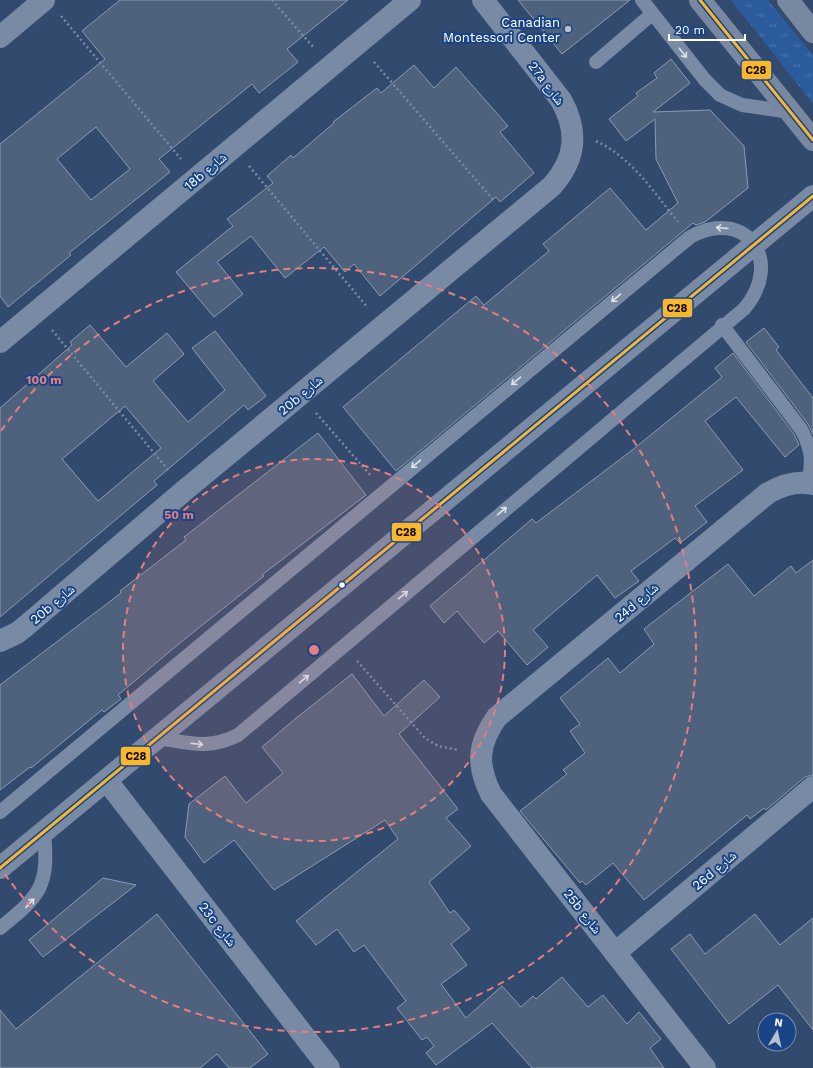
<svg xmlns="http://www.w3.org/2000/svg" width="813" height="1068" viewBox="0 0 813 1068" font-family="'Work Sans','Noto Naskh Arabic',sans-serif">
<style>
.grass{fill:url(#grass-tufts)}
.building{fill:#4e627e;stroke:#8c9bb1;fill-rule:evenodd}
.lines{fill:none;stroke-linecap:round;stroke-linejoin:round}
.path{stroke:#788aa4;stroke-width:2.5;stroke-dasharray:2 3;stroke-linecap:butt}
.lane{stroke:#788aa4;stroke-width:14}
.street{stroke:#788aa4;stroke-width:22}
.primary{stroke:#7888a1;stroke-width:22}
.bus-1-casing{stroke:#194586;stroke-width:6}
.bus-1{stroke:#fab62d;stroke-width:3}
.oneway{stroke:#dde2e8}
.ring{fill:none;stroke:#e67e7e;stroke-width:2;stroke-dasharray:7 5}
.poi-dot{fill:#b7c0cc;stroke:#194586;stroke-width:1.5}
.bus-dot{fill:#fff;stroke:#194586;stroke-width:1.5}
.labels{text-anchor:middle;stroke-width:4;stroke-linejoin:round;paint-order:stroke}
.poi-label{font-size:13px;fill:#fff;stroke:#194586;text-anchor:end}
.street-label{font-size:13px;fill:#fff;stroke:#194586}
.centre{fill:#e67e7e;stroke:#194586;stroke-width:2}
.ring-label{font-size:12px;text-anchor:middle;font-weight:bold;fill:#e67e7e;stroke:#194586;stroke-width:4;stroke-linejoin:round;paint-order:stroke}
.line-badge{stroke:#194586;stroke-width:1.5}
.pale-badge-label{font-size:11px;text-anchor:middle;font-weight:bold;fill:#111}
</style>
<defs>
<pattern id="grass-tufts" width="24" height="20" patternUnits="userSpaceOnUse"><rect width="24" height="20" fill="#2c5b9d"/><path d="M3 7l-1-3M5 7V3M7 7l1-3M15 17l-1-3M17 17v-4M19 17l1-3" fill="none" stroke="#4c74ac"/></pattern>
</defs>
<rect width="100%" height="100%" fill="#324a6e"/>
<polygon class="grass" points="731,0 768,0 813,55 813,104"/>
<g class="building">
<path d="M120,0H348L287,49L298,62L259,93L252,84L159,159L170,172L69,253L71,255L8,307L0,296V144L105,59L82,31ZM96,127L130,169L91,200L57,159Z"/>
<polygon points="518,0 630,0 562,54"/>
<polygon points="671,59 690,83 653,112 710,110 744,146 748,188 705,222 696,225 693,223 396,471 343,407 476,296 484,305 549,251 543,244 610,188 646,230 678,203 656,159 655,119 626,141 609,119 638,96 636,93 657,78 654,73"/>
<polygon points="414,65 434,88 456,67 508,126 500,132 534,173 500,202 496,197 380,296 354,264 345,272 324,247 285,278 251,236 217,262 243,294 214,317 176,272 233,226 227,219 273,183 267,176 291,155 293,158 334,123 333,122 377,88 381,93"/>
<path d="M90,325L126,367L167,333L184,354L153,381L188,422L225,390L192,348L215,331L266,396L248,410L244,405L154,481L157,485L0,617V408L72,345L70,342ZM125,406L161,448L98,501L62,459Z"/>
<polygon points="764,328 779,347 776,350 813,398 813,434 808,424 746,342"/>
<polygon points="733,353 794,434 799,445 785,457 736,397 705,421 743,470 695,506 707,522 680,543 675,538 631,571 639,581 615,598 597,575 533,630 548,647 527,665 498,631 484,643 457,611 444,623 430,606 532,519 536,523 631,451 722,377 715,368"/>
<polygon points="318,433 366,495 262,575 264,576 181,642 118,695 121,699 104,712 102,710 31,768 30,767 0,790 0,685 121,593 120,591 186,540 184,537"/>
<polygon points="813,560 813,775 805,777 766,810 764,808 750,819 747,815 644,900 613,863 586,885 582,881 580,883 520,811 567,774 563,770 585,753 570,731 580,724 560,698 608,658 620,673 654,644 644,629 728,564 754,596 791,566 796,573"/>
<polygon points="352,674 384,716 424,680 440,697 399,734 458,809 446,818 471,846 429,882 450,913 454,910 470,929 451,944 467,965 441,984 466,1018 502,986 521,1007 533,996 536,999 562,977 588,1007 603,995 627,1024 639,1012 661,1039 650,1048 664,1068 532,1068 492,1023 436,1065 426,1053 434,1046 427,1037 422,1040 397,1008 406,1001 364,945 354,952 337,929 316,945 296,921 398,839 385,820 274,890 234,840 204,863 185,837 189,804 225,776 246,803 283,773 262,747 295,719"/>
<polygon points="103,878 136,885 43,957 29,940"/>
<polygon points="157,914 268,1054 250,1068 229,1068 217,1054 200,1068 0,1068 0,1010 16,1029"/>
<polygon points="755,914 780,945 813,918 813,1030 778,985 729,1024 671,949 690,934 705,954"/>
</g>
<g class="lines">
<g class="path">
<polyline points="272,0 314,48"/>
<polyline points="61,16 181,159"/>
<polyline points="374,62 495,202"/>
<path d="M596,141C632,158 653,191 678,222"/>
<polyline points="249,166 368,308"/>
<polyline points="52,330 169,471"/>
<polyline points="316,413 372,477"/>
<polyline points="357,661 425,738 438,746 458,750"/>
</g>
<g class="lane">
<polyline points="642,0 705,80 720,95 742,105 791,112"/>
<polyline points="596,62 652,14"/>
<path d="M722,325L801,429C812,449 813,461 808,483"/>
<path d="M0,812L690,237C746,206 785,261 744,309L238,735C209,750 189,743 158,738"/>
<path d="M0,928C41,895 49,886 44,833"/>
</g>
<g class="street">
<polyline points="0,37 44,0"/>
<polyline points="0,342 410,0"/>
<path d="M0,641L17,633L27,625L185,490L552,186C576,159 579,132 561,100L483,0"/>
<polyline points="107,781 329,1068"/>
<polyline points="0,868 813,196"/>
<polyline points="615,953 813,787"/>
<path d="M705,1068L491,794C476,764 478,744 497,717L768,493C782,485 797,480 813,484"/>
</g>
<g class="primary">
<polyline points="700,0 813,140"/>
<polyline points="788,0 813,32"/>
</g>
<defs>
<g id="bus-1">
<polyline points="700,0 813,140"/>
<polyline points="0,868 813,196"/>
</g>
</defs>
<use href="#bus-1" class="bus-1-casing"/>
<use href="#bus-1" class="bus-1"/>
</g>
<defs><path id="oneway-shaft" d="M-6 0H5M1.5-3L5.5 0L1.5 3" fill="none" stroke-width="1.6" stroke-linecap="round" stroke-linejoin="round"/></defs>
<g class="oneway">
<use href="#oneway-shaft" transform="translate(683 53) rotate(52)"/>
<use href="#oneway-shaft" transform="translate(722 228) rotate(-175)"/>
<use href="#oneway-shaft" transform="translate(616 298) rotate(140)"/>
<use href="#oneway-shaft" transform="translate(516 381) rotate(140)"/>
<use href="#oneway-shaft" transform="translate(416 464) rotate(140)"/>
<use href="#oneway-shaft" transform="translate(502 511) rotate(-40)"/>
<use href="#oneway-shaft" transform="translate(403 595) rotate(-40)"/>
<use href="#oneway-shaft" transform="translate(304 679) rotate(-40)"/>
<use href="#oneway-shaft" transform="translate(197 744) rotate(6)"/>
<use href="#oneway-shaft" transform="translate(30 903) rotate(-47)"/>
</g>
<circle cx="314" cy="650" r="191" fill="#e67e7e" fill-opacity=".12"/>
<g class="ring">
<circle cx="314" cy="650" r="191"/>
<path d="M1 431A382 382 0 1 1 1 869"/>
</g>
<circle class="poi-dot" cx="568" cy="29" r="4"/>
<circle class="bus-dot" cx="342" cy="585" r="3.5"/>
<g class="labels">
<g class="poi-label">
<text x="560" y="27">Canadian<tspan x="560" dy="15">Montessori Center</tspan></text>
</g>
<g class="street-label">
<text transform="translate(547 83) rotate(53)" y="5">27a شارع</text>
<text transform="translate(205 171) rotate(-40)" y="5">18b شارع</text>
<text transform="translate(300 395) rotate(-40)" y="5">20b شارع</text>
<text transform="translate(636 602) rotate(-40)" y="5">24d شارع</text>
<text transform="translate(52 604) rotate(-40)" y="5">20b شارع</text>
<text transform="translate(714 870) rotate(-40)" y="5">26d شارع</text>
<text transform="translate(583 911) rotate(52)" y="5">25b شارع</text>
<text transform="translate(218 924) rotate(52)" y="5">23c شارع</text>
</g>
</g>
<circle cx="314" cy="650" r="6" class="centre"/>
<g class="ring-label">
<text x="44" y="384">100 m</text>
<text x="179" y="519">50 m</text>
</g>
<g class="line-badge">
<rect x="741" y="60" width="31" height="20" rx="4" fill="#fab62d"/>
<rect x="662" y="298" width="31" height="20" rx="4" fill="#fab62d"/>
<rect x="391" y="522" width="31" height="20" rx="4" fill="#fab62d"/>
<rect x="120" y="746" width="31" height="20" rx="4" fill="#fab62d"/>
</g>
<g class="pale-badge-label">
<text x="756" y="74">C28</text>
<text x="677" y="312">C28</text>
<text x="406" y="536">C28</text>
<text x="136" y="760">C28</text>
</g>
<g transform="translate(777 1032) rotate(9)"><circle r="19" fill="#194586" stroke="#758fb6"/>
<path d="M0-3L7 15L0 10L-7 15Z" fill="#b7c0cc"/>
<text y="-6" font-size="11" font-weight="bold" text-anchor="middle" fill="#ffffff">N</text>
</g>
<path d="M669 34v6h76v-6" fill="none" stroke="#ffffff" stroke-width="2"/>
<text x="675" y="34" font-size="12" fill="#ffffff" stroke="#194586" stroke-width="3" paint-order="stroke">20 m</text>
</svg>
